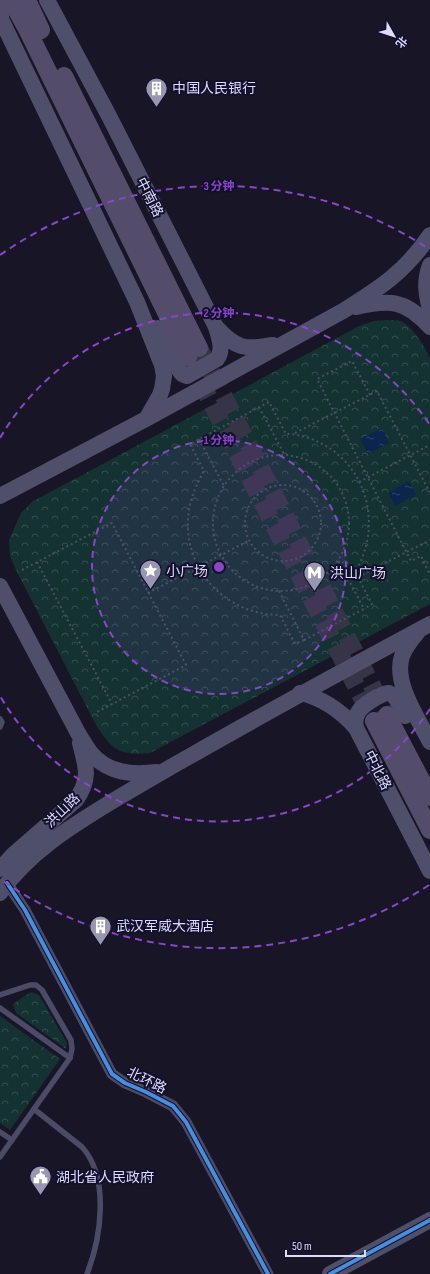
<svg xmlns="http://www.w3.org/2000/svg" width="430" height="1274" viewBox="0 0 430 1274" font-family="'Sofia Sans Condensed','Noto Sans SC',sans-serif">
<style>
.park{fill:url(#park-crowns)}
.water{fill:url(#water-ripples)}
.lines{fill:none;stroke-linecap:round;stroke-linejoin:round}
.primary-tunnel{stroke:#363447;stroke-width:18;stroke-dasharray:18 9;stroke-linecap:butt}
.path{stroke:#445262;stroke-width:2;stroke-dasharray:2 3;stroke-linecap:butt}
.lane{stroke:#4b4b67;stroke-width:5.5}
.street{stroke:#4b4b67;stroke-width:11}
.secondary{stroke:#4f4f6c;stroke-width:16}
.primary{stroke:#544c6b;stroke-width:18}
.cycleway-casing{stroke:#13102c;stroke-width:6}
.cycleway{stroke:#468fdf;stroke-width:4}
.ring{fill:none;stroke:#8a46c9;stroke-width:2;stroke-dasharray:7 5}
.labels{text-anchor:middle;stroke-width:4;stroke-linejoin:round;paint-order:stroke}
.poi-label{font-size:14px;fill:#dddbff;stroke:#13102c;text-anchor:start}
.street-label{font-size:14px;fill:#dddbff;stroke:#13102c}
.centre{fill:#8a46c9;stroke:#13102c;stroke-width:2}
.ring-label{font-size:12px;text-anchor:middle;font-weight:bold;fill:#8a46c9;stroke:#13102c;stroke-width:4;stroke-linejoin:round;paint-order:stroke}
</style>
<defs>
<pattern id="park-crowns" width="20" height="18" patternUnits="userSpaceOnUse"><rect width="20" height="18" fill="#133231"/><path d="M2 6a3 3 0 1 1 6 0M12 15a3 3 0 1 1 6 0" fill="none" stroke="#354f50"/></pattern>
<pattern id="water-ripples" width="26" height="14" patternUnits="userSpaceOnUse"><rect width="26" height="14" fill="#0b254d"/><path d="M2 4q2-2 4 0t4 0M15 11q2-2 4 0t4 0" fill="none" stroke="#2e4468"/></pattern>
</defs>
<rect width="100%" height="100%" fill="#181626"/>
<g class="park">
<path d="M387,320C391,320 396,320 400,321C413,326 424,346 430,358V604L150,753C120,756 112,750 96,725L17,572L10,556L9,540L21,513L33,501L86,473L359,326L374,321Z"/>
<polygon points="31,992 39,995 67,1043 66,1049 16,1013 13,1004"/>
<polygon points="0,1016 60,1059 10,1130 0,1123"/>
</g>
<g class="water">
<polygon points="382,428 389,443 368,454 360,439"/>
<polygon points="409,481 416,495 395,506 388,493"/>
</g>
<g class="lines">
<g class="primary-tunnel">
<polyline points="199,348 387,715"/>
<polyline points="188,357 374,721"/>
</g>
<g class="path">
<polyline points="370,395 352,361 317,379 411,561 421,556 430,575"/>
<polyline points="259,407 284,454"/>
<polyline points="295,433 377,391 430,493"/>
<polyline points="199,439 224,486"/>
<circle cx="281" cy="523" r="68"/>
<polyline points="359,482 430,445"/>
<circle cx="283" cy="523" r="38"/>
<polyline points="37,562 112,704"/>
<polyline points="22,570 112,523 186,665 97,712"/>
<polyline points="358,577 430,540"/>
<polyline points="279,591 304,640 364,609 338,560"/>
<polyline points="148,593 248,541"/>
<path d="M304,640L295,644L280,615C224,615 180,566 189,510C191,496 197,484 204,471L190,444L269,402L286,434C300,434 314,439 326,446C370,472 381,530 355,572L372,604L364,609"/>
</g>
<g class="lane">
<polyline points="0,719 2,722 0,727"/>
<polyline points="0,995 30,985 36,985 42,990 71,1040 72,1049 70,1058 0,1157"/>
<polyline points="0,1008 70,1058"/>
<path d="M34,1109L82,1147C110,1178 101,1238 87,1274"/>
<polyline points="0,1132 12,1140"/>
</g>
<polyline class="street" points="7,883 25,910 112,1074 125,1083 146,1092 173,1106 186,1122 268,1274"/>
<g class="secondary">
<path d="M47,0L109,116L216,327C236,349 245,350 273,345"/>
<polyline points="0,17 137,302 162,365 164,376 162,389 160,395 147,418"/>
<path d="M430,265C424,281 426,294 430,309"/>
<path d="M356,307C390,299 406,300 430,327"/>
<path d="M158,328L179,370L182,374L187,376L217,359C224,350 219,337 216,327"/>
<path d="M0,496L146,419L343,311C380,288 405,272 430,235"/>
<path d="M0,586L78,733C82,740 86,746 90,752C108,774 133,775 157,772"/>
<path d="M417,633C411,640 405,648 402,656C393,683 418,718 430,742"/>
<path d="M300,693C323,698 341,711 356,728L430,871"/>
<path d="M356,728C352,712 365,704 377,697C381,696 385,692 389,693C398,696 401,709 405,716"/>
<path d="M0,869L14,854L76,800C91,779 86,766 80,743"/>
<path d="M0,893C28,853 70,827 111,802C138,786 165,770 192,755C271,710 350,667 430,624"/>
<polyline points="330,1274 430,1220"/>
</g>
<g class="primary">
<polyline points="11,0 28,31 188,357"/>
<polyline points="27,0 41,30"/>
<polyline points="0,17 1,0"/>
<polyline points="64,76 199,348"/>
<polyline points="387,715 430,797"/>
<polyline points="374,721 430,830"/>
</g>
<defs>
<g id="cycleway">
<polyline points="7,883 25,910 112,1074 125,1083 146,1092 173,1106 186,1122 268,1274"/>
<polyline points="330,1274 430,1220"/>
</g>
</defs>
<use href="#cycleway" class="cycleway-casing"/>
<use href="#cycleway" class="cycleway"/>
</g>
<circle cx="219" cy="567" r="127" fill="#8a46c9" fill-opacity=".12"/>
<g class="ring">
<circle cx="219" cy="567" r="127"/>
<path d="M430 709A254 254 0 0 1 0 696M0 438A254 254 0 0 1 430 425"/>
<path d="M429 885A381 381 0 0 1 0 879M0 255A381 381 0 0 1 429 249"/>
</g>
<defs>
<symbol id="building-pin" viewBox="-11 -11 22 30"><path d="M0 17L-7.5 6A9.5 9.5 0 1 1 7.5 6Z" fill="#9896b3" stroke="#13102c"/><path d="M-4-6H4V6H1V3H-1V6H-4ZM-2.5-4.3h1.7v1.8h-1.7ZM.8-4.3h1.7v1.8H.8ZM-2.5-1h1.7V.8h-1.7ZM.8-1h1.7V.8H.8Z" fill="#fff"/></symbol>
<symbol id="sight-pin" viewBox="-11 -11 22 30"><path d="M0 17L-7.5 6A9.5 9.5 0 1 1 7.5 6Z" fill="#9896b3" stroke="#13102c"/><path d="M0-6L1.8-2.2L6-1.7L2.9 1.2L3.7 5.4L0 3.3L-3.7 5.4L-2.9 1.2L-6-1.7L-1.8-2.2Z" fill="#fff"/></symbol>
<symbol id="metro-pin" viewBox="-11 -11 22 30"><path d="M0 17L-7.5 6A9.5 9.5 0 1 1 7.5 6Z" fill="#9896b3" stroke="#13102c"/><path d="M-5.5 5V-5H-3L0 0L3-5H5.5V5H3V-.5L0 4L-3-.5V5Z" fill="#fff"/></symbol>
<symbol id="civic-pin" viewBox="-11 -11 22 30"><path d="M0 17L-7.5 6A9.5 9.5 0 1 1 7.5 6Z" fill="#9896b3" stroke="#13102c"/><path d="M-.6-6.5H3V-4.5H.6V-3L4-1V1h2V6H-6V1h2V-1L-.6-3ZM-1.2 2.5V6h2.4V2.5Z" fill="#fff"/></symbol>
</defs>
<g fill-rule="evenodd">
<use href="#building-pin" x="144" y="76" width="25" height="34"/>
<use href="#sight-pin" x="138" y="558" width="25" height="34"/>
<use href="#metro-pin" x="302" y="560" width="25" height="34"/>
<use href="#building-pin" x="88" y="914" width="25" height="34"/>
<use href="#civic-pin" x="28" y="1164" width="25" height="34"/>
</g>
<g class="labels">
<g class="poi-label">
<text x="172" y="93">中国人民银行</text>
<text x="166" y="576">小广场</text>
<text x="330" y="578">洪山广场</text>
<text x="116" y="931">武汉军威大酒店</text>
<text x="56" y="1182">湖北省人民政府</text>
</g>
<g class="street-label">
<text transform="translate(150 197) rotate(63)" y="5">中南路</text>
<text transform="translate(378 770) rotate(63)" y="5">中北路</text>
<text transform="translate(62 810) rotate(-44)" y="5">洪山路</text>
<text transform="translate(147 1080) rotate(26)" y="5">北环路</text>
</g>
</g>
<circle cx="219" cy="567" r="6" class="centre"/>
<g class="ring-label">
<text x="219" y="190">3 分钟</text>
<text x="219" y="317">2 分钟</text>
<text x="219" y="444">1 分钟</text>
</g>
<g transform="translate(394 36) rotate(129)" stroke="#13102c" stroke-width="3" paint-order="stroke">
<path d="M0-3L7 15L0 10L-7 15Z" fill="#dddbff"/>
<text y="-6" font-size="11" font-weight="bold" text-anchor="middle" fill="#dddbff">北</text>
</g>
<path d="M286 1250v6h79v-6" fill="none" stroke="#dddbff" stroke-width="2"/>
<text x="292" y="1250" font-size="12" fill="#dddbff" stroke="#13102c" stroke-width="3" paint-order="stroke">50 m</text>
</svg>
